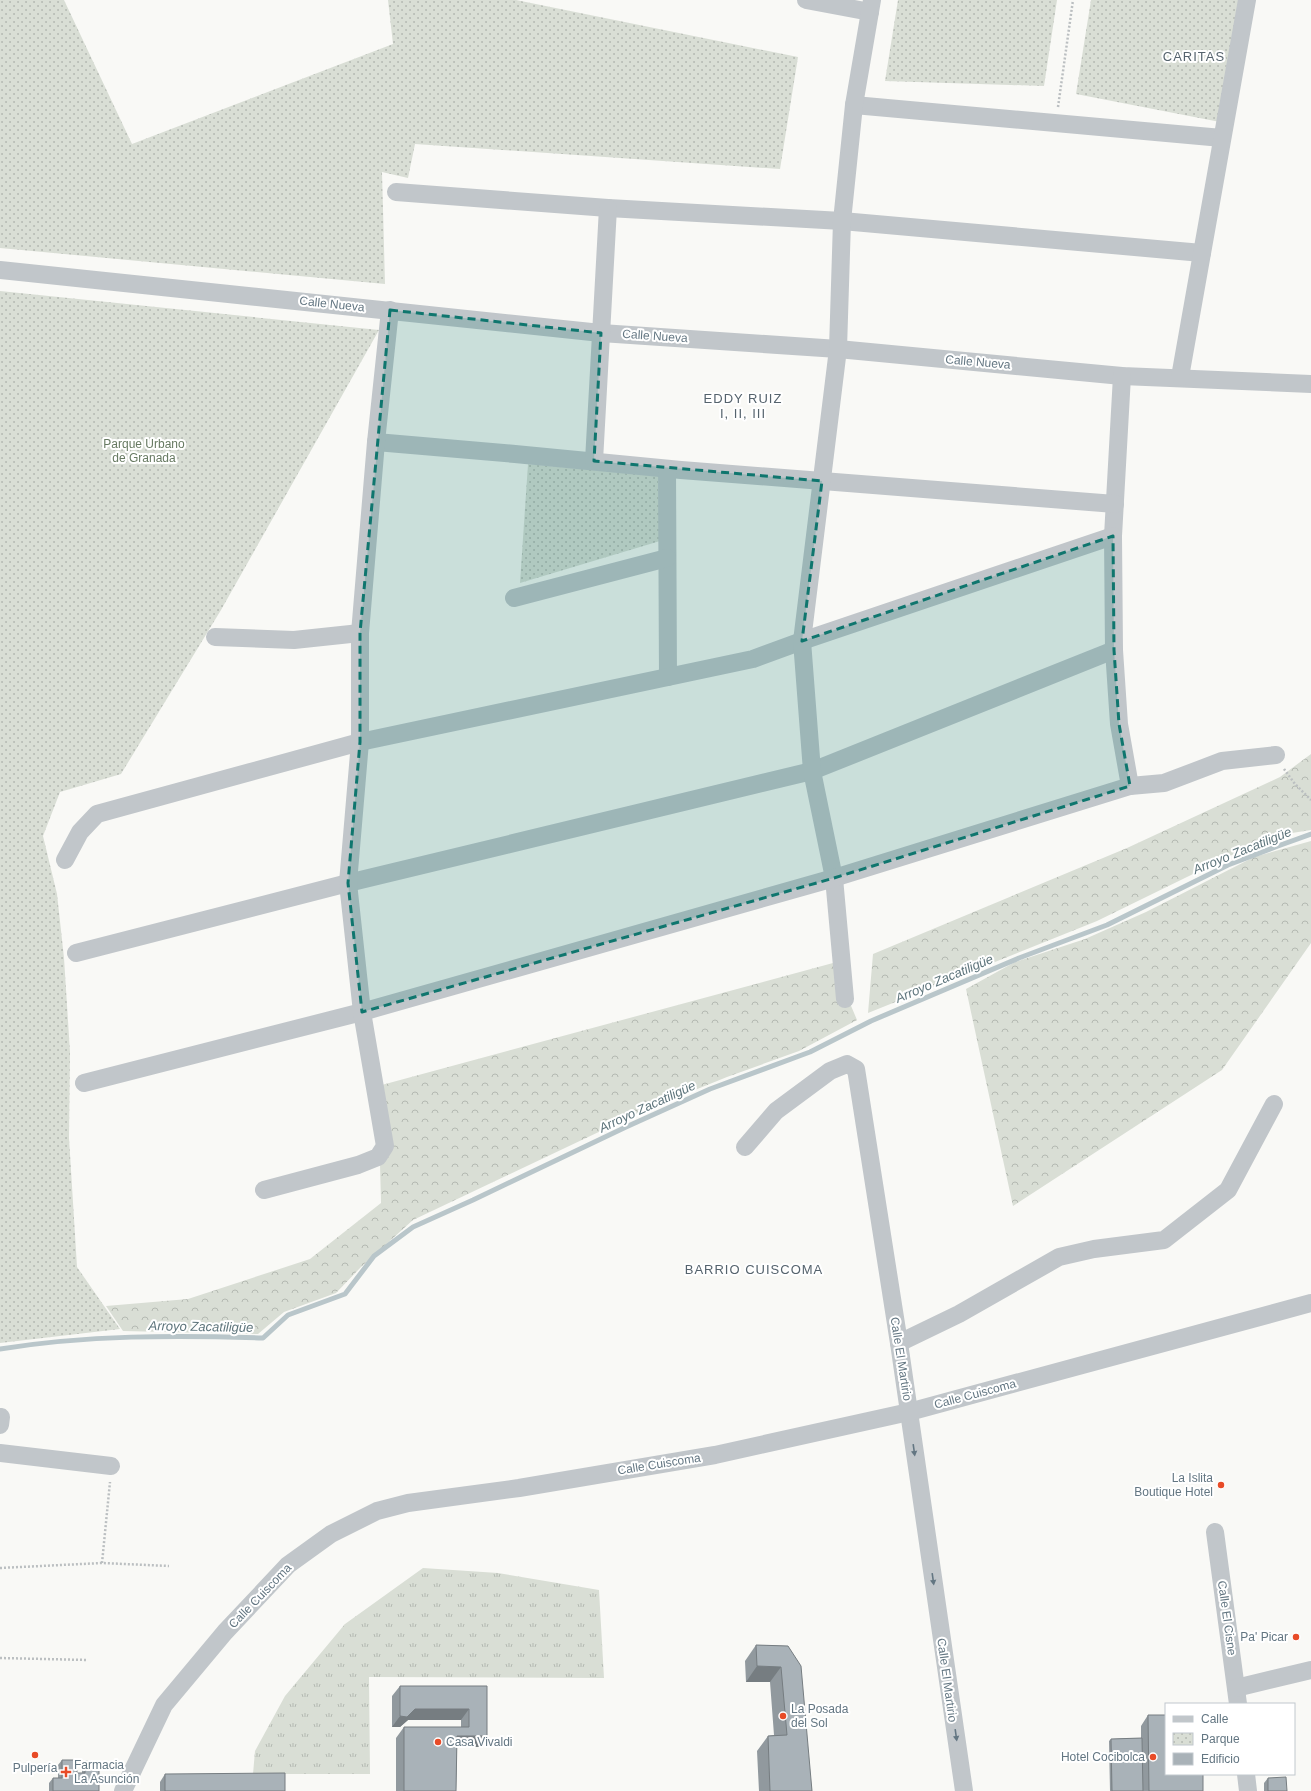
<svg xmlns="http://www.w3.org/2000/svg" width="1311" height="1791" viewBox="0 0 1311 1791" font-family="Arial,sans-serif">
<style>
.grass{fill:url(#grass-tufts)}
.forest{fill:url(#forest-crowns)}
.park{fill:url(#park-dots)}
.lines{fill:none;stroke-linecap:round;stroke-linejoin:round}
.stream{stroke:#b9c6ca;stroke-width:5}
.path{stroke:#bbbfc1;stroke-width:2.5;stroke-dasharray:2 2;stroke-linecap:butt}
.minor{stroke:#c1c6ca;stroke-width:18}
.wall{fill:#91999e}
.shaded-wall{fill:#767d81}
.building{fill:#a9b2b8;stroke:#767d81}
.oneway{fill:#637682}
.marked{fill:#0f766e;fill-opacity:0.2;stroke:#0f766e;stroke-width:3;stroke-dasharray:8 5;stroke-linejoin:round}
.poi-dot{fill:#e84b27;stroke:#fff;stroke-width:1.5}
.labels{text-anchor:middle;stroke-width:4;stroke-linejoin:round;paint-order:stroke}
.street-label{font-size:12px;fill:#637682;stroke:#fff}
.park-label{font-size:12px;fill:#677a62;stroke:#fff}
.poi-label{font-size:12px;fill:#637682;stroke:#fff;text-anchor:end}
.neighbourhood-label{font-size:13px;letter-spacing:1px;fill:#55636d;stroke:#fff}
.water-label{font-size:13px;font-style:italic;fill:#5e757c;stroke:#fff}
</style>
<defs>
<pattern id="grass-tufts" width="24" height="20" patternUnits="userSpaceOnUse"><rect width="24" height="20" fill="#d9ded5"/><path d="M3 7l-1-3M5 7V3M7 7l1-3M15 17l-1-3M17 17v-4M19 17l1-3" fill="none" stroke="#b4b9b2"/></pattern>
<pattern id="forest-crowns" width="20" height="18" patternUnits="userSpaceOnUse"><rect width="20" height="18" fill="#d9ded5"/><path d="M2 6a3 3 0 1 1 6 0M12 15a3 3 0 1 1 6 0" fill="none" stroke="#b4b9b2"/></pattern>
<pattern id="park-dots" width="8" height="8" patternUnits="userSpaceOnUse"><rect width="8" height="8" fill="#d9ded5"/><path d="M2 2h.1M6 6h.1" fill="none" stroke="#b4b9b2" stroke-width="1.8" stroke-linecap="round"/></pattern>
</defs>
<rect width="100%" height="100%" fill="#f9f9f6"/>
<polygon class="grass" points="423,1568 498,1573 599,1590 604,1678 369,1677 370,1774 253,1774 255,1751 285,1696 345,1624"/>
<g class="forest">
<polygon points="1311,754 1311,830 1292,833 1234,854 1097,921 868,1013 873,954 1127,848 1280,777"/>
<polygon points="1311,841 1311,943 1222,1070 1013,1206 966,989 1015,962 1085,939 1146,912 1254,857"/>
<polygon points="833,963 857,1020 799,1051 727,1077 643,1111 413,1220 361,1267 336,1293 284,1312 258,1334 123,1331 106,1306 188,1299 310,1259 381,1203 378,1086"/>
</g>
<g class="park">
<polygon points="0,0 64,0 132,144 393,44 388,0 516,0 798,57 780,169 415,144 408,178 382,172 385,284 0,248"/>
<polygon points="898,0 1057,0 1044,86 885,81"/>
<polygon points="1091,0 1242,0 1220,122 1076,94"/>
<polygon points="0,291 379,330 221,610 121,774 60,792 43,836 57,894 64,958 70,1052 69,1138 77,1267 120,1329 0,1343"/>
<polygon points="528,464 658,476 660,541 520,583"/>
</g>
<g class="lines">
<path class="stream" d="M0,1349C87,1335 175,1335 263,1338L288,1315L345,1294L374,1256L413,1227L473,1200L626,1127L710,1089L810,1052L871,1021L1019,958L1107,925L1228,865L1278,846L1311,834"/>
<g class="path">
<polyline points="1058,107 1073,0"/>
<polyline points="1284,769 1295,784 1311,800"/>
<polyline points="102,1563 110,1482"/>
<polyline points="0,1568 102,1563 169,1566"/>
<polyline points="0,1658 88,1660"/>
</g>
<g class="minor">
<polyline points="806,0 870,12"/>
<polyline points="854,105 1222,138"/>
<polyline points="396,192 608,208 842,221 1202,253"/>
<polyline points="0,270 601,333 838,349 1122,376 1311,384"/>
<polyline points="1122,376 1113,536 1114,650 1119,724 1130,786"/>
<polyline points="1180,377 1247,0"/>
<polyline points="376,442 515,454 681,470 1115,504"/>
<polyline points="594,461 608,208"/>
<polyline points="667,469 668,677"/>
<polyline points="514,598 667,558"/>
<polyline points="215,637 294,640 360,633"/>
<polyline points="65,860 80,832 97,814 360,742 753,659 802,641 1113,536"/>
<polyline points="76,953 348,883 812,771 1114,650"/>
<polyline points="845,999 834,878 812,771 802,641 838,349 842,221 854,105 872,0"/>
<polyline points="84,1083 362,1012 834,878 1130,786 1164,783 1222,761 1276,755"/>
<polyline points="745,1147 776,1111 830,1071 847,1064 856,1069 899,1343 964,1791"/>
<polyline points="264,1190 358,1165 378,1157 385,1146 362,1012 348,883 360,742 360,633 376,442 390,310"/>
<polyline points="899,1343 959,1314 1059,1257 1094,1249 1164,1240 1228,1190 1274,1104"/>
<polyline points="0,1425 1,1417"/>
<polyline points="0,1453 111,1466"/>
<polyline points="1215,1532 1238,1704"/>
<polyline points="1236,1688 1311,1670"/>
<polyline points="1246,1774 1248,1791"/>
<polyline points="123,1791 164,1705 225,1632 288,1565 331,1534 377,1511 408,1503 519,1488 715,1455 909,1412 1311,1303"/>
</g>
</g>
<g class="wall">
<polygon points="756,1645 788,1646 812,1791 759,1791 757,1751 768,1736 774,1735 770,1682 746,1682 745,1661"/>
<polygon points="400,1686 487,1686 487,1736 479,1747 457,1747 456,1791 396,1791 396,1738 404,1727 461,1727 461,1720 408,1720 400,1727 392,1727 392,1696"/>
<polygon points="1148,1715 1203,1791 1110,1791 1109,1741 1111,1739 1141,1738 1141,1726"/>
<polygon points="62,1760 77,1773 82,1773 82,1767 85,1761 99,1791 49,1791 49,1783 53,1778 58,1778 58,1765"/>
<polygon points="165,1774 285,1791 160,1791 160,1782"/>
<polygon points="1268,1778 1287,1791 1264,1791 1264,1783"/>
</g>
<g class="shaded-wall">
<polygon points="757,1666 781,1667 770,1682 746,1682"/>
<polygon points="415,1709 469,1709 461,1720 408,1720 400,1727 392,1727 400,1716"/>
<polygon points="457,1736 487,1736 479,1747 449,1747"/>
</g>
<g class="building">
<polygon points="756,1645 788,1646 801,1666 812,1791 770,1791 768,1736 787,1735 781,1667 757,1666"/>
<polygon points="400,1686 487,1686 487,1736 457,1736 456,1791 404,1791 404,1727 469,1727 469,1709 415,1709 407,1717 400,1716"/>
<polygon points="1148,1715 1166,1715 1166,1774 1203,1774 1203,1791 1149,1791"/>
<polygon points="1142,1738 1143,1791 1112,1791 1111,1739"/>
<polygon points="62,1760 77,1760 77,1773 85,1773 85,1761 99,1762 99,1791 53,1791 53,1778 62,1778"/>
<polygon points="285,1773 285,1791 165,1791 165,1774"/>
<polygon points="1286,1777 1287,1791 1268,1791 1268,1778"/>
</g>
<defs><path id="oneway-solid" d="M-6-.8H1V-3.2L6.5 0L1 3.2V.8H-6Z"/></defs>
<g class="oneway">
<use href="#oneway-solid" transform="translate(914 1450) rotate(82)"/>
<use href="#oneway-solid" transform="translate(933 1579) rotate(82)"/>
<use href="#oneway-solid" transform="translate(956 1735) rotate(82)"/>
</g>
<path class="marked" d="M390,310L601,333L594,461L822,481L802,641L1113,536L1114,650L1119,724L1130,786L834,878L362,1012L348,883L360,742V633Z"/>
<g class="poi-dot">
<circle cx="1221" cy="1485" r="4"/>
<circle cx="1296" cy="1637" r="4"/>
<circle cx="783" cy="1716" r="4"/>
<circle cx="438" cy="1742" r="4"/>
<circle cx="35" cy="1755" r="4"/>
<circle cx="1153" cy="1757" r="4"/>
<path d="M64 1766h4v4h4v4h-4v4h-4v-4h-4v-4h4z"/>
</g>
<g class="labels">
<g class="street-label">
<text transform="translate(332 304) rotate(6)" y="4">Calle Nueva</text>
<text transform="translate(655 336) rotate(4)" y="4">Calle Nueva</text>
<text transform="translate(978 362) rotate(5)" y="4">Calle Nueva</text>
<text transform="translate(901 1359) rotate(81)" y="4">Calle El Martirio</text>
<text transform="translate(975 1394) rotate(-15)" y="4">Calle Cuiscoma</text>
<text transform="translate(659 1464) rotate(-9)" y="4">Calle Cuiscoma</text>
<text transform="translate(260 1596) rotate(-46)" y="4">Calle Cuiscoma</text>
<text transform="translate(1227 1618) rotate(82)" y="4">Calle El Cisne</text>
<text transform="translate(947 1680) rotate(82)" y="4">Calle El Martirio</text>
</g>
<g class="park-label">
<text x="144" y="448">Parque Urbano<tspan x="144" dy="14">de Granada</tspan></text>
</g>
<g class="poi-label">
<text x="1213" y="1482">La Islita<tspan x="1213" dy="14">Boutique Hotel</tspan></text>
<text x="1288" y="1641">Pa' Picar</text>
<text x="791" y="1713" text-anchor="start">La Posada<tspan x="791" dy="14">del Sol</tspan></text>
<text x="446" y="1746" text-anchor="start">Casa Vivaldi</text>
<text x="1145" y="1761">Hotel Cocibolca</text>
<text x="74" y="1769" text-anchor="start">Farmacia<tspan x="74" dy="14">La Asunción</tspan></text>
<text x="35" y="1772" text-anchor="middle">Pulpería</text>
</g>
<g class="neighbourhood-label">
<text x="1194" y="61">CARITAS</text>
<text x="743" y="403">EDDY RUIZ<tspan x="743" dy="15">I, II, III</tspan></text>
<text x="754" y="1274">BARRIO CUISCOMA</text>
</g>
<g class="water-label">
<text transform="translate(1242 850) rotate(-22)" y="5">Arroyo Zacatiligüe</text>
<text transform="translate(944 978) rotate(-23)" y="5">Arroyo Zacatiligüe</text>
<text transform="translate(647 1106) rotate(-25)" y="5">Arroyo Zacatiligüe</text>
<text transform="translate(201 1326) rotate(1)" y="5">Arroyo Zacatiligüe</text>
</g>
</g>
<rect x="1165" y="1703" width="130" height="72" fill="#ffffff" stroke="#c1c8cd"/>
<rect x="1173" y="1716" width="20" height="6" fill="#c1c6ca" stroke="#c1c8cd"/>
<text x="1201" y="1723" font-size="12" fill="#637682">Calle</text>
<rect x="1173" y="1733" width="20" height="12" fill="url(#park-dots)" stroke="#c1c8cd"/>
<text x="1201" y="1743" font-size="12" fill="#637682">Parque</text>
<rect x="1173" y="1753" width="20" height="12" fill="#a9b2b8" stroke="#c1c8cd"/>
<text x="1201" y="1763" font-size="12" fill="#637682">Edificio</text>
</svg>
